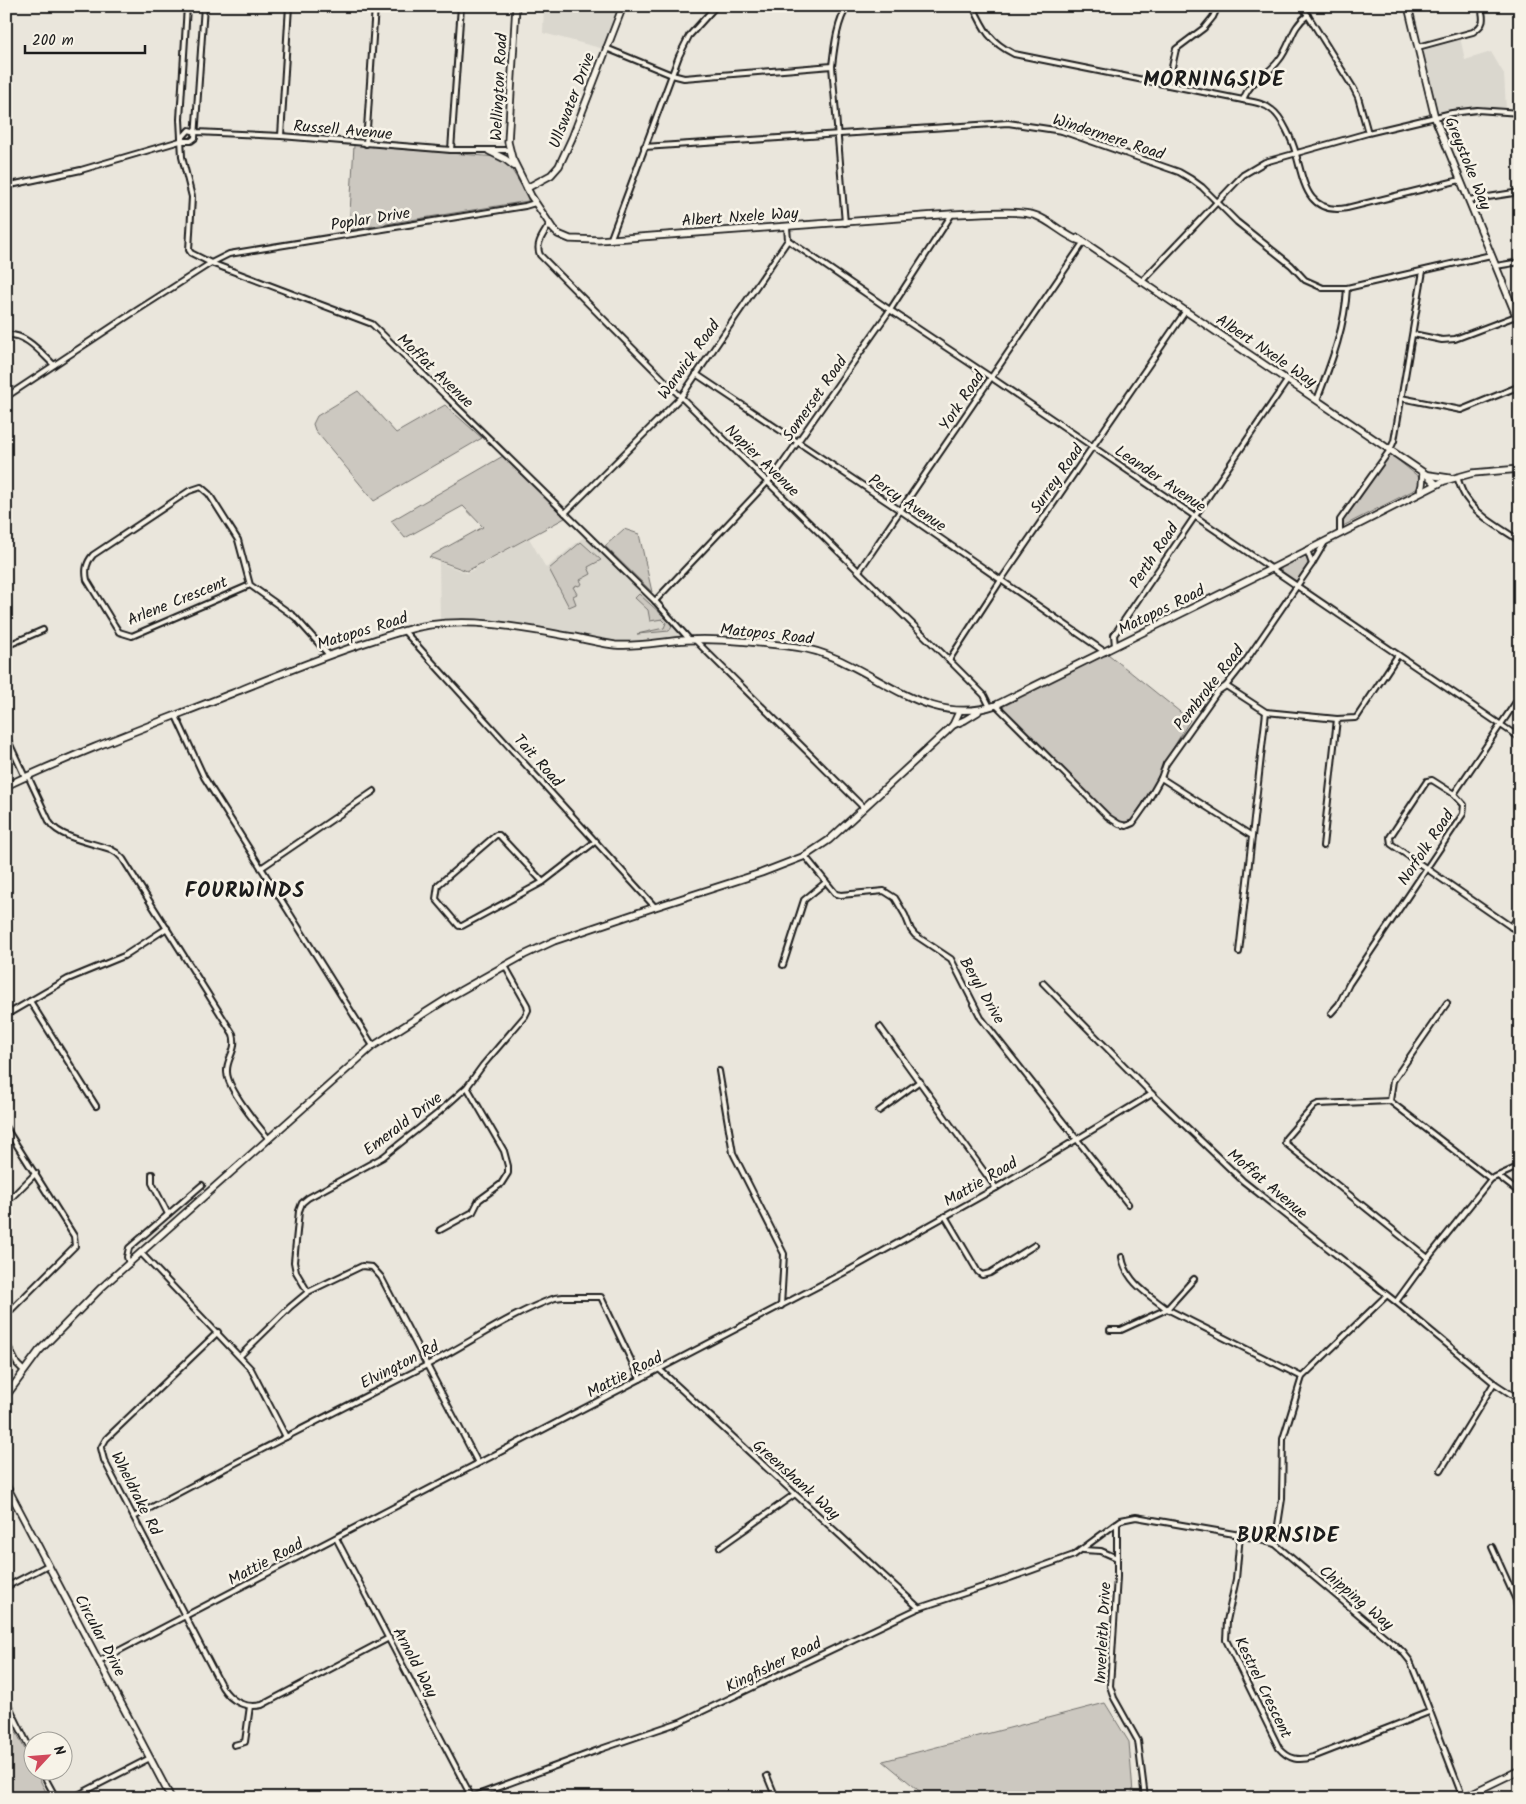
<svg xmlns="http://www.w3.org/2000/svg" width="1526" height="1804" viewBox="0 0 1526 1804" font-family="Kalam,sans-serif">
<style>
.built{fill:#dad7ce}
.green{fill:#ccc8c0;stroke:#74726e}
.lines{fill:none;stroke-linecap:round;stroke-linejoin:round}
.street-casing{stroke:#1c1c1c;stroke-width:8}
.secondary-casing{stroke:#1c1c1c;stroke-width:9}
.street{stroke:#f7f3e8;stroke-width:4}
.secondary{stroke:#f7f3e8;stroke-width:5.5}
.labels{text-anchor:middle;stroke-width:5;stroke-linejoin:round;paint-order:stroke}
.street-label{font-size:16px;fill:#1c1c1c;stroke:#f7f3e8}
.district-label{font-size:21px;font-weight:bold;letter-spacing:1px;fill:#1c1c1c;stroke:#f7f3e8}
</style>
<rect width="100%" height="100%" fill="#eae6dc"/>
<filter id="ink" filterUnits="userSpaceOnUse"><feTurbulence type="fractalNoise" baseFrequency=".02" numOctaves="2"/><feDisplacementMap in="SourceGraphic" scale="10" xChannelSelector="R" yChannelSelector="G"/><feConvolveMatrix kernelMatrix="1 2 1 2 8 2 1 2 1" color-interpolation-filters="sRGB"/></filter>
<g filter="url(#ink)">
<g class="built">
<polygon points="544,6 620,6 604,49 543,33"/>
<polygon points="1460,37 1465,60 1491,52 1504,74 1506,109 1467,108 1438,116 1420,47"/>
<polygon points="585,536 653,602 686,638 643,643 614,643 511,623 467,620 440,621 439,562 467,573 529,538 546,568"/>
</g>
<g class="green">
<polygon points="354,145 497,157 508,164 528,196 528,201 349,230"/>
<polygon points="358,391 396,433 445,405 482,438 374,501 315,430 313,424 317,416"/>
<polygon points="503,456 565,518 467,571 429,557 483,527 463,506 405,538 391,521"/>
<polygon points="1388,456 1394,457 1420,478 1420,487 1343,526 1342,521"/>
<polygon points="624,529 639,534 652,592 605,546"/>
<polygon points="581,542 601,560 588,567 591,574 580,580 582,584 578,586 577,585 573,587 577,594 573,596 576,604 569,607 549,569"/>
<polygon points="1306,555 1309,562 1296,582 1281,572 1281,567"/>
<polygon points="639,594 671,623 672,627 669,631 637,634 664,628 666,623 662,619 650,621 648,610 635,598"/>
<polygon points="1108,654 1190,720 1163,765 1158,779 1131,821 1122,822 1108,815 1002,707"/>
<polygon points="1105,1703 1129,1742 1133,1793 1099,1798 928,1798 883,1761"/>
<polygon points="6,1711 32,1764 32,1772 36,1772 49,1798 7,1798"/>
</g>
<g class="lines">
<defs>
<g id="street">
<polyline points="187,6 180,119 182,157 192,197 189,250 191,253 211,263 372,324 655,601 689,639"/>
<polyline points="837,6 846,9"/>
<path d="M973,6C984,30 990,42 1014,54L1243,100C1253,102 1264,103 1272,110C1282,117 1293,142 1296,154C1304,182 1307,215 1347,208L1460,180"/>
<polyline points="1302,6 1354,89 1358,97 1368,133"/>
<path d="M1418,47L1473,32C1485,24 1484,20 1481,6"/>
<polyline points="606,48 672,75 684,78 832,66"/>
<polyline points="1168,85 1176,49 1204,28 1213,17 1218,6"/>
<path d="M1243,100C1252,77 1266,78 1279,60C1292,44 1290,28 1308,15"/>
<polyline points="281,136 289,6"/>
<polyline points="181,139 189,130 196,132 281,136 451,150 509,150"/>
<polyline points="366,144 375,6"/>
<polyline points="644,147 1008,123 1062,131 1179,172 1191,179 1202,187 1237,222 1291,265 1305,280 1323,288 1347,288 1491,255"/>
<polyline points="451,150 461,6"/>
<polyline points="6,186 81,170 180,141 191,141 195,138 204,6"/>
<polyline points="1469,200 1520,192"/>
<path d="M845,223L832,66C834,49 837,20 848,6"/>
<path d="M549,225C543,235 535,244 540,255L681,397L949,660L984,695L990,707"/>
<polyline points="611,238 679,56 689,36 716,6"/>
<polyline points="788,240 890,310 992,378 1520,738"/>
<polyline points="1496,266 1520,262"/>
<polyline points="1141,282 1243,175 1265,162 1368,133 1452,113 1477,110 1520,113"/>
<polyline points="1413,334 1442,340 1455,339 1516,316"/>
<path d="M6,335C26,333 41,353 54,365"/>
<polyline points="696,374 901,511 1105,652"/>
<polyline points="6,397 128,316 211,263 229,254 525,206 535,203"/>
<polyline points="1401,398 1461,410 1520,386"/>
<path d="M1317,400C1331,363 1345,328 1347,288"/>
<path d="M1457,477C1460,485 1462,493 1467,499C1479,517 1502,529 1520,541"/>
<polyline points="565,513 681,397 788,240 787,227"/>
<polyline points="1340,533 1340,520 1390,450 1394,441 1423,271"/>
<polyline points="1312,564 1325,542"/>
<polyline points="859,571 1083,243"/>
<path d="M250,585L132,636L119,632L115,626L87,580C85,570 86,563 93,555L189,491L201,487L209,494L238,540L250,585L295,617L328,654"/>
<polyline points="655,601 776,473 890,310 952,214"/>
<polyline points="404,631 655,907"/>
<polyline points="695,640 863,807"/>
<polyline points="6,646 43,630"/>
<polyline points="1115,646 1114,635 1287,381"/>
<polyline points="949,660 1001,580 1185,312"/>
<polyline points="1226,686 1266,712 1337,719 1355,718 1357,717 1398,655"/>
<polyline points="996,705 1108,817 1119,824 1126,826 1133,823 1145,806 1161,778 1166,764 1217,692 1226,686 1245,662 1312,564 1307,550"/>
<polyline points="176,716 204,777 373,1046"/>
<polyline points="6,736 25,777"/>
<path d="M28,776L50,823C60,838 93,843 110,849L117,853L123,859L233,1034C238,1051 226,1058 227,1072C227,1088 258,1126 269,1139"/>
<polyline points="1161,778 1252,836"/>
<polyline points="1454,794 1432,780 1427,781 1390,837 1391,844 1520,933"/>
<polyline points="1323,846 1337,719"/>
<polyline points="805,856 836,894 841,895 884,891 895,898 905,915 911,930 915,935 951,959 981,1018 1128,1204"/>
<polyline points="261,868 374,791"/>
<polyline points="543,882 499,835 496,835 438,885 436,899 459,926 462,926 543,882 596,841"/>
<polyline points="1511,927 1520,914"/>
<polyline points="1239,952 1266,712"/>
<polyline points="783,965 804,900 826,882"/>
<polyline points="1043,983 1152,1094 1243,1181 1396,1302 1494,1383 1520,1400"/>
<polyline points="30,1001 96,1106"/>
<polyline points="1447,1003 1393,1081 1390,1101 1491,1179"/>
<polyline points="1331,1013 1339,1004 1349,984 1463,814 1464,805 1454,794 1520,696"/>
<polyline points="6,1015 68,979 124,956 167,928"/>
<polyline points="880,1027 996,1188"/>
<polyline points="719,1071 733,1153 784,1254 781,1306"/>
<polyline points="1390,1101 1318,1104 1314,1106 1286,1138 1285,1143 1428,1258"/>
<polyline points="879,1111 920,1081"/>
<polyline points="6,1128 74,1236 75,1246 6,1315"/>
<polyline points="152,1174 152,1183 168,1214"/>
<polyline points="1498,1176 1520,1193"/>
<polyline points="6,1199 12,1197 36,1173"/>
<polyline points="945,1216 978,1272 982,1275 990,1273 1035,1245"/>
<polyline points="440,1230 473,1212 479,1200 501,1184 508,1173 508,1166 504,1151 467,1087"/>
<polyline points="141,1253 251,1369 286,1437"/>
<path d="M1122,1257C1126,1282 1149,1295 1167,1309L1194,1279"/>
<polyline points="129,1264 127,1257 129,1248 202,1185"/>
<polyline points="308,1292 296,1272 294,1262 299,1211 302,1203 308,1198 383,1157 438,1113 467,1087 483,1065 525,1016 528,1010 527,1005 505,966"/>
<polyline points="1396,1302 1428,1258 1491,1179 1520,1166"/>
<polyline points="1110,1330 1121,1330 1167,1309 1302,1377"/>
<path d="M218,1332L106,1439L101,1448L104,1460L222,1687C231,1701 245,1709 262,1705L389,1638"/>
<polyline points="6,1342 17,1364 24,1371"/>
<polyline points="240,1356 290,1307 308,1292 362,1266 372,1267 381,1277 478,1463"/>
<polyline points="659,1369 919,1608"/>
<polyline points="1441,1470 1494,1383"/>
<path d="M134,1517C231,1464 329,1415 427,1365C470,1343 510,1314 555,1298L563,1297H601L640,1379"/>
<polyline points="1117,1523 1117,1577 1110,1686 1114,1698 1138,1741 1145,1798"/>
<path d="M1240,1535L1236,1579L1227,1621L1226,1640L1279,1748C1289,1760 1299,1761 1313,1757L1429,1712"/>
<polyline points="336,1538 472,1798"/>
<polyline points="1275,1544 1282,1499 1283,1439 1302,1377 1386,1296"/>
<polyline points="720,1547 795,1494"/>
<polyline points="1492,1547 1516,1600 1520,1624"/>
<polyline points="1083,1550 1101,1551 1117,1558"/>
<polyline points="6,1587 48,1565"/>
<polyline points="99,1661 851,1269 996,1188 1152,1094"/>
<polyline points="6,1700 32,1753"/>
<polyline points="234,1745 245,1742 250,1706"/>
<polyline points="42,1772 56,1798"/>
<polyline points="767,1776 776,1798"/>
<polyline points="472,1797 601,1749 680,1722 919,1608 1010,1578 1074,1555 1121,1520 1136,1517 1240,1535 1275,1544 1402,1651 1410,1661 1419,1683 1463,1798"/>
<polyline points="72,1798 150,1758"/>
</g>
<g id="secondary">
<path d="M516,6L508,142L512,158L531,196L553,229L558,234L570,239L599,240L952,214C974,214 1017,209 1037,216C1052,222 1065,236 1080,241"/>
<polyline points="1408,6 1435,118 1520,325"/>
<polyline points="489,151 505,159 514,166"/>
<polyline points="527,188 551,175 559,166 572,138 623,6"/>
<polyline points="1078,238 1427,475 1436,484"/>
<polyline points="1429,475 1449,478"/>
<polyline points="1420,492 1422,485 1423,474"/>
<polyline points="953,725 965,720 978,712"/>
<path d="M6,786C80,751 157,723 233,693C280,674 326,655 374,640C392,634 410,628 429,625C479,618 526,629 574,637C587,640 601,643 615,645C639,647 663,641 687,640C721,638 763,643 796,647C868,656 919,731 996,705L1271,569L1444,481L1473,473L1520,469"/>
<polyline points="6,1396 39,1351 101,1288 373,1046 453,995 524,955 554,941 655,907 761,873 805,856 829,840 945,733 953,725 959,712"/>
<polyline points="6,1485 171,1798"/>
<polyline points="1462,1798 1520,1770"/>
</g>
</defs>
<use href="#street" class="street-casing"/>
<use href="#secondary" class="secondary-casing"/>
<use href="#street" class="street"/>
<use href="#secondary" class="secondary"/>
</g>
</g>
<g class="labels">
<g class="street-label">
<text transform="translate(498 87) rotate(-87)" y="6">Wellington Road</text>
<text transform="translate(571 100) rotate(-69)" y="6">Ullswater Drive</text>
<text transform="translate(343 129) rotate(5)" y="6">Russell Avenue</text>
<text transform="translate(1109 136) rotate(18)" y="6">Windermere Road</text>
<text transform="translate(1469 163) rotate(68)" y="6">Greystoke Way</text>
<text transform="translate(740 216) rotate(-4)" y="6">Albert Nxele Way</text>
<text transform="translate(370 218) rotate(-9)" y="6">Poplar Drive</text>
<text transform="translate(1267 350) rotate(34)" y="6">Albert Nxele Way</text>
<text transform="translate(688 359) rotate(-54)" y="6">Warwick Road</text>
<text transform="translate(436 370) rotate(44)" y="6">Moffat Avenue</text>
<text transform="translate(814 398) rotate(-55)" y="6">Somerset Road</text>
<text transform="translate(961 400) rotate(-56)" y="6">York Road</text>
<text transform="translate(763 460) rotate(44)" y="6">Napier Avenue</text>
<text transform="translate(1056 478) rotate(-55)" y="6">Surrey Road</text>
<text transform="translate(1161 478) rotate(34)" y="6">Leander Avenue</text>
<text transform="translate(908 502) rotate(34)" y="6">Percy Avenue</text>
<text transform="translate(1153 555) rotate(-56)" y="6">Perth Road</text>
<text transform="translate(177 600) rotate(-22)" y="6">Arlene Crescent</text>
<text transform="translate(1161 609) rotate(-26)" y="6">Matopos Road</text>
<text transform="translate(362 630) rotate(-17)" y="6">Matopos Road</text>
<text transform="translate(767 633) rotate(6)" y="6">Matopos Road</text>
<text transform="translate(1208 687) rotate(-52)" y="6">Pembroke Road</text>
<text transform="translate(539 760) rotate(48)" y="6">Tait Road</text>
<text transform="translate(1425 847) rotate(-56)" y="6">Norfolk Road</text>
<text transform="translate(983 990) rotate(60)" y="6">Beryl Drive</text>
<text transform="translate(402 1123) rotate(-37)" y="6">Emerald Drive</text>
<text transform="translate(980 1181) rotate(-30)" y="6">Mattie Road</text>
<text transform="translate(1268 1183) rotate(40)" y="6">Moffat Avenue</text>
<text transform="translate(399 1364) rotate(-27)" y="6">Elvington Rd</text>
<text transform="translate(624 1374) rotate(-27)" y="6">Mattie Road</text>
<text transform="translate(797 1479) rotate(42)" y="6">Greenshank Way</text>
<text transform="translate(137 1493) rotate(63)" y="6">Wheldrake Rd</text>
<text transform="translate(265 1561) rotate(-28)" y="6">Mattie Road</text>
<text transform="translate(1357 1597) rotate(40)" y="6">Chipping Way</text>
<text transform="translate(1102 1633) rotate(-87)" y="6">Inverleith Drive</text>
<text transform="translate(101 1635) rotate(62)" y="6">Circular Drive</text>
<text transform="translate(416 1662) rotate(62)" y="6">Arnold Way</text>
<text transform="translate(773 1664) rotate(-26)" y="6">Kingfisher Road</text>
<text transform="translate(1264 1687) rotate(64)" y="6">Kestrel Crescent</text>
</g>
<g class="district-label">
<text x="1214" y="86">MORNINGSIDE</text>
<text x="245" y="897">FOURWINDS</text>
<text x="1288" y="1542">BURNSIDE</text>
</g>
</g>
<rect width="1526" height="1804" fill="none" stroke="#f7f3e8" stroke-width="25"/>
<rect x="12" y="12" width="1501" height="1779" fill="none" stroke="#1c1c1c" stroke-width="2" filter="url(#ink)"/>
<g transform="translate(48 1756) rotate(64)"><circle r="24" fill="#f7f3e8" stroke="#9f9d96"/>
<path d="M0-4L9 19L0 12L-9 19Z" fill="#d1495b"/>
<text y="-8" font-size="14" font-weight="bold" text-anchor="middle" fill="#1c1c1c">N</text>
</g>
<path d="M25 45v8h120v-8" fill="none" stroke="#1c1c1c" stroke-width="2.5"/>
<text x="32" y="45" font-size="15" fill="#1c1c1c" stroke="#f7f3e8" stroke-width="4" paint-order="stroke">200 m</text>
</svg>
